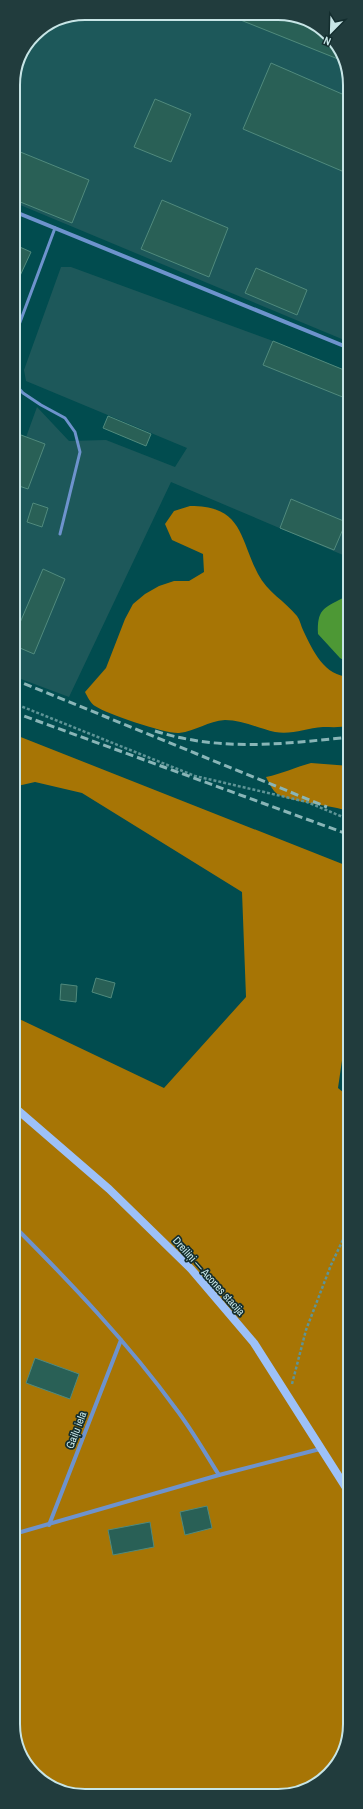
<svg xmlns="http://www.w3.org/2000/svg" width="363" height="1809" viewBox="0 0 363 1809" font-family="'Archivo Narrow',sans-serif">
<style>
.built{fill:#1d585a}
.forest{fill:#a77505}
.water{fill:#4d9835}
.building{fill:#296056;stroke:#508a7d}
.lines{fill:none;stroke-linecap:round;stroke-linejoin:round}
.path{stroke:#5e9496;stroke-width:2.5;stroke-dasharray:3 2;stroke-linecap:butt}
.lane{stroke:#6e93cd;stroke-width:3}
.street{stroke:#6e93cd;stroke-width:4}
.secondary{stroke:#9dc1f8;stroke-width:8}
.rail{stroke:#89b5b7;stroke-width:3;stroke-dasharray:8 4;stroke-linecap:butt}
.labels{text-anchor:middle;stroke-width:3.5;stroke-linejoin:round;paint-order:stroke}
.street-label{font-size:11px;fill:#c7e5e6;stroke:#132d2e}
.rim{fill:none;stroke:#c7e5e6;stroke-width:2}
</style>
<rect width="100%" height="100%" fill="#014c4f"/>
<g class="built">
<polygon points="85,13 297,15 332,37 349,75 349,342 13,202 13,80 34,34 57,18"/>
<polygon points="61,267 71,267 273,341 349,372 350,558 171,482 69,697 13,676 13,473 37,407 69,441 106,440 175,467 187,448 26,381 24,370"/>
</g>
<g class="forest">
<path d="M190,506C243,506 239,537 258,574C267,592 285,601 297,616C300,620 301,626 303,630C313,651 324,676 350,677V725C340,728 333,727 323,727C306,728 292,735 275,732C258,728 242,720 225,720C208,721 196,731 179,733C166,734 107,714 95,706C91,704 87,696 85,692L106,668L125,619L133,604L145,594L159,586L174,581H189L204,572L203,554L172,540L165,524L174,511Z"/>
<polygon points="13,734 350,867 350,1005 338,1088 350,1098 350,1729 332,1772 288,1795 70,1795 31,1772 14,1734 13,1016 164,1088 246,997 242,892 82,793 35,782 13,787"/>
<path d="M311,763L350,766V812C332,804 284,803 274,791C271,787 268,781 266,777C282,774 295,767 311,763Z"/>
</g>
<path class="water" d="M343,598L350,601V664L340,658L318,634C317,610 323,608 343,598Z"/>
<g class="building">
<polygon points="228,15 297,15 332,37 343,61"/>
<polygon points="271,63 349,97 349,174 243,129"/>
<polygon points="155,99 191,114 171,162 134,147"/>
<polygon points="13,149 89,180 72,223 13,199"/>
<polygon points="162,200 228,228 209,277 141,249"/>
<polygon points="13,244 31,252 13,291"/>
<polygon points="256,268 307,290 297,315 245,293"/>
<polygon points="273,341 349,372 350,400 263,365"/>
<polygon points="108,416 151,434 146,446 103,428"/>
<polygon points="13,432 45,444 28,489 13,484"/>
<polygon points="291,499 346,522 334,550 280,528"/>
<polygon points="33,503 48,508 42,527 27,522"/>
<polygon points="43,569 65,579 34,654 13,645 13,639"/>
<polygon points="96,978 115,983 111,998 92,992"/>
<polygon points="61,984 77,986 76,1002 60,1000"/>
<polygon points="35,1358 79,1374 70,1399 26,1383"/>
<polygon points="207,1506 212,1528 185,1535 180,1512"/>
<polygon points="150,1522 154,1547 113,1555 108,1530"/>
</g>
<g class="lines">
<g class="path">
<polyline points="13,703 195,776 307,802 350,820"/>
<polyline points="346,1231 350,1206"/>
<polyline points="292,1384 306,1330 331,1265 350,1225"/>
</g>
<g class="lane">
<polyline points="13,341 55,228"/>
<polyline points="13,382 23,393 41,405 65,418 75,432 80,452 60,534"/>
</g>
<g class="street">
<polyline points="13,211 349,348"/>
<path d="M13,1225C71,1283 128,1343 176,1409C192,1430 205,1453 219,1475L14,1534"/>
<polyline points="219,1475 320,1449"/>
<polyline points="49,1525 121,1340"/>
</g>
<polyline class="secondary" points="13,1106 109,1189 191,1269 254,1343 350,1494"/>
<g class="rail">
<polyline points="13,679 327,807"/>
<polyline points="13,712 350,835"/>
<path d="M155,731C222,752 282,744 350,737"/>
</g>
</g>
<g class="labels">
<g class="street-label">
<text transform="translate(209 1276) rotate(48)" y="4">Dreiliņi — Acones stacija</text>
<text transform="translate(76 1430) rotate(-69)" y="4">Gaiļu iela</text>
</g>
</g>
<path d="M0 0H363V1809H0ZM85 20H278A65 65 0 0 1 343 85V1724A65 65 0 0 1 278 1789H85A65 65 0 0 1 20 1724V85A65 65 0 0 1 85 20Z" fill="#213c3d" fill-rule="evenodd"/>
<path class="rim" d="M85 20H278A65 65 0 0 1 343 85V1724A65 65 0 0 1 278 1789H85A65 65 0 0 1 20 1724V85A65 65 0 0 1 85 20Z"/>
<g transform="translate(331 32) rotate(203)" stroke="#132d2e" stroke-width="3" paint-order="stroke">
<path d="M0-3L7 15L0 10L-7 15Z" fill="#c7e5e6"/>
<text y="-6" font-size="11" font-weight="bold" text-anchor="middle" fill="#c7e5e6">N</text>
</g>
</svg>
